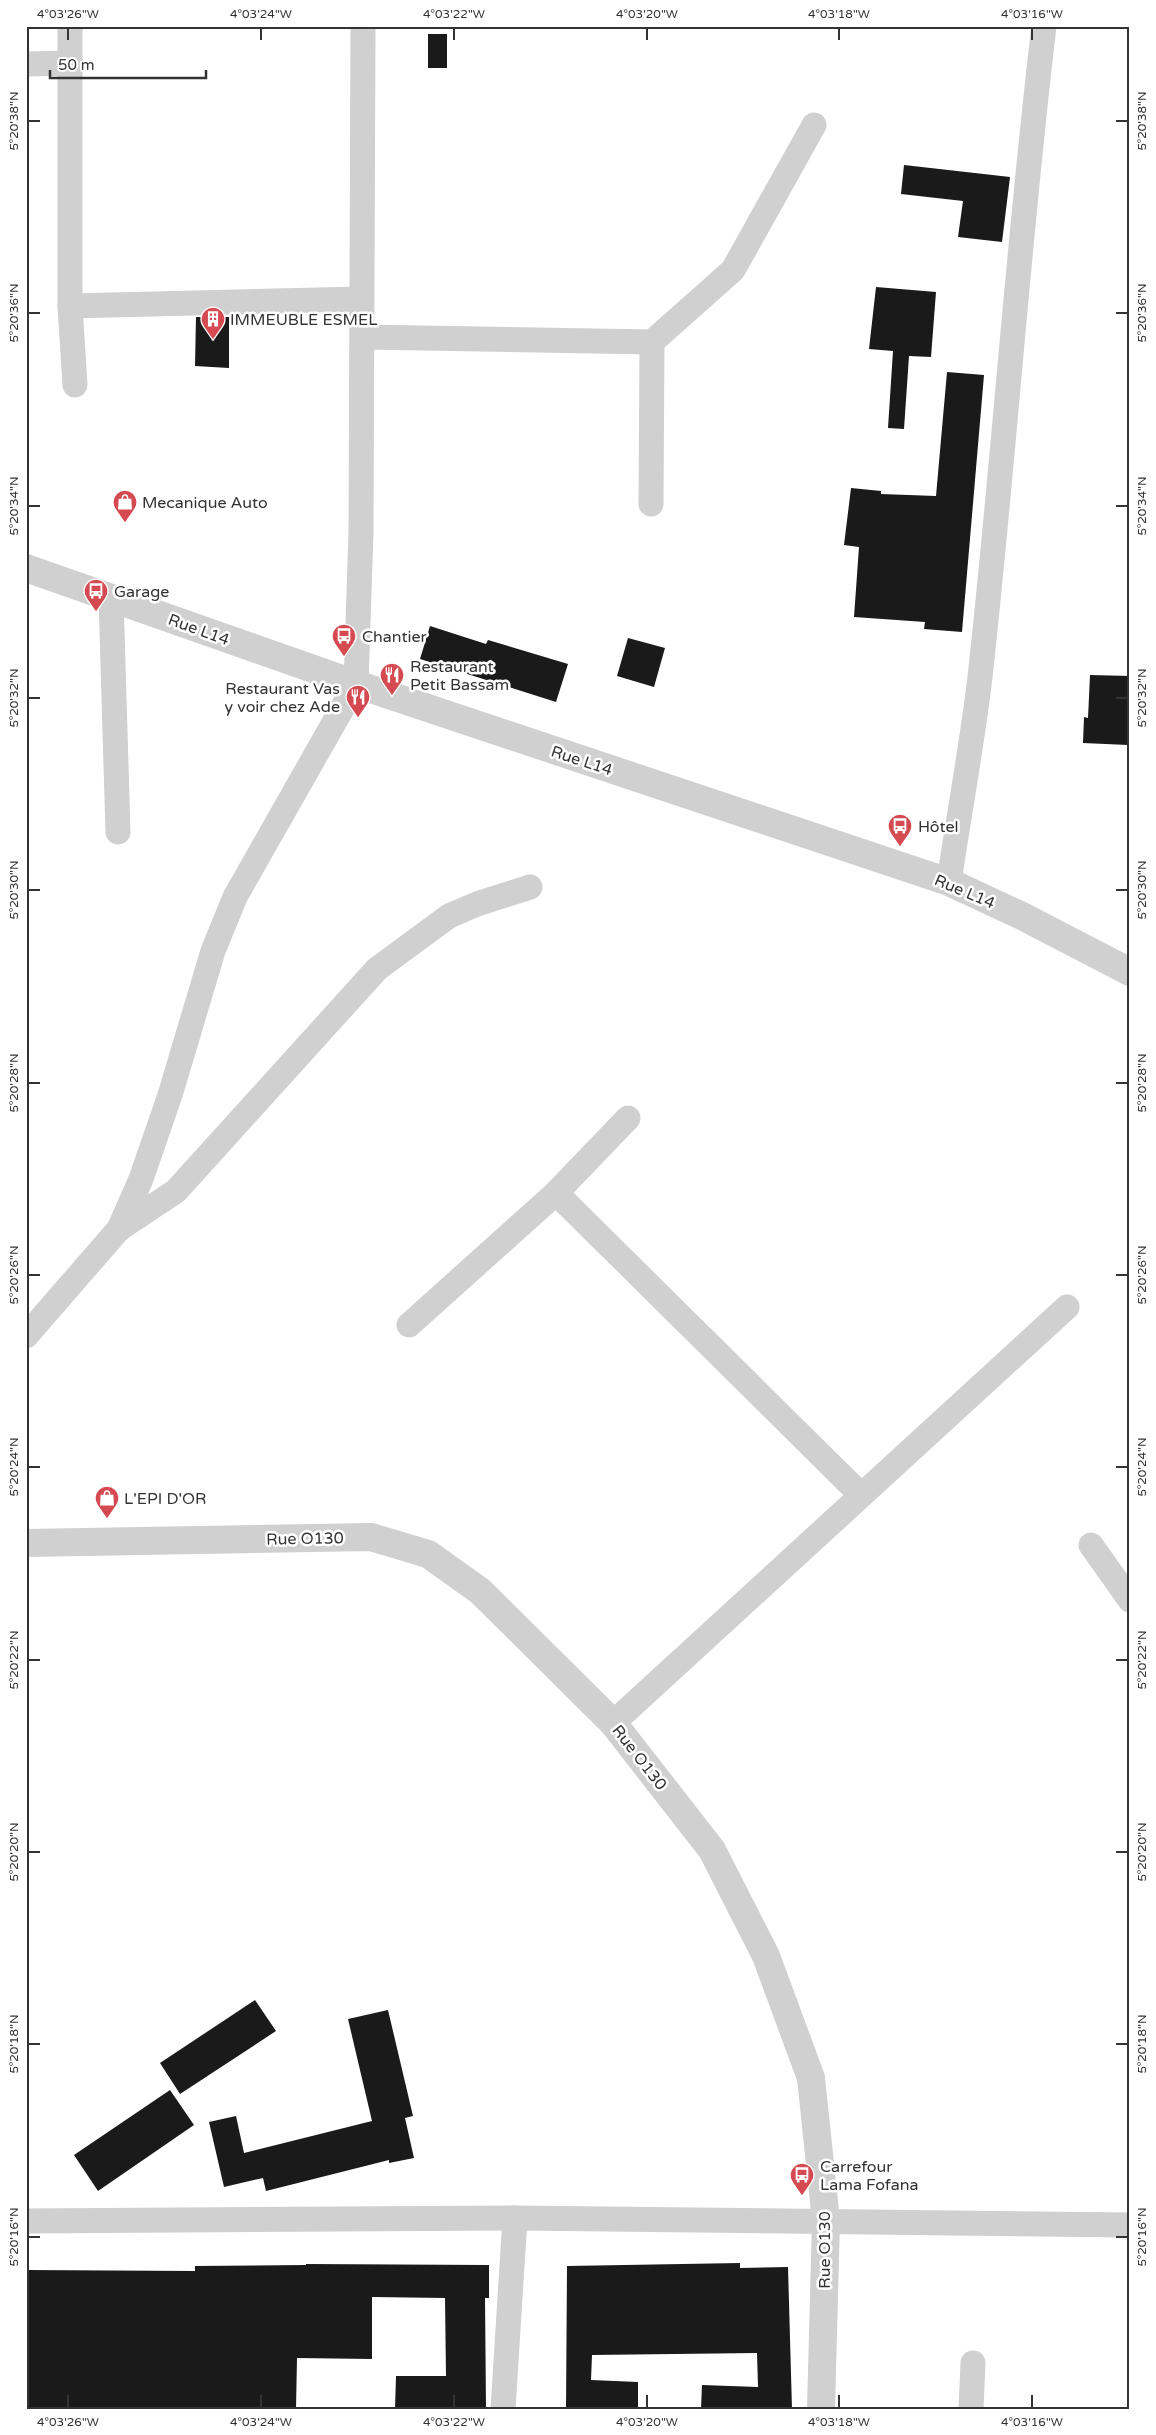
<svg xmlns="http://www.w3.org/2000/svg" width="1156" height="2435" viewBox="0 0 1156 2435" font-family="'Varela Round',sans-serif">
<style>
.building{fill:#1a1a1a}
.lines{fill:none;stroke-linecap:round;stroke-linejoin:round}
.minor{stroke:#d0d0d0;stroke-width:25}
.tertiary{stroke:#d0d0d0;stroke-width:28}
.ticks{fill:none;stroke:#333;stroke-width:2}
.labels{text-anchor:middle;stroke-width:5;stroke-linejoin:round;paint-order:stroke}
.poi-label{font-size:16px;fill:#333;stroke:#fff;text-anchor:start}
.street-label{font-size:16px;fill:#333;stroke:#fff}
.neatline{fill:none;stroke:#333;stroke-width:2}
.ticks-label{font-size:12px;text-anchor:middle;fill:#333}
</style>
<rect width="100%" height="100%" fill="#fff"/>
<g class="building">
<rect x="428" y="34" width="19" height="34"/>
<polygon points="904,165 1010,177 1002,242 958,237 963,201 901,194"/>
<polygon points="876,287 936,292 931,357 909,356 904,429 888,428 893,351 869,349"/>
<polygon points="196,317 229,317 229,368 195,366"/>
<polygon points="947,372 984,375 962,632 924,629 925,622 854,617 859,547 844,545 851,488 881,491 881,494 936,496"/>
<polygon points="430,626 486,644 488,640 568,664 556,702 420,659"/>
<polygon points="628,638 665,648 654,687 617,676"/>
<polygon points="1090,675 1130,676 1128,745 1083,743 1084,717 1088,718"/>
<polygon points="255,2000 276,2031 180,2094 160,2063"/>
<polygon points="388,2010 413,2116 405,2118 414,2158 389,2163 389,2160 266,2191 263,2178 224,2187 209,2122 236,2116 244,2153 372,2121 348,2019"/>
<polygon points="170,2090 194,2125 98,2191 74,2155"/>
<polygon points="740,2263 740,2268 788,2267 792,2409 701,2409 702,2385 758,2387 757,2353 592,2355 591,2380 638,2382 638,2409 566,2409 567,2266"/>
<polygon points="306,2264 489,2265 489,2298 485,2298 486,2409 395,2409 396,2376 446,2376 445,2298 372,2297 372,2359 297,2358 296,2409 26,2409 26,2270 195,2271 195,2266 306,2265"/>
</g>
<g class="lines">
<g class="minor">
<polyline points="70,26 70,306 75,385"/>
<polyline points="26,64 71,63"/>
<polyline points="70,306 360,299"/>
<polyline points="363,337 652,342 733,270 814,125"/>
<polyline points="651,504 652,342"/>
<polyline points="111,597 118,832"/>
<path d="M949,882C959,814 972,745 980,677C1004,460 1018,243 1044,26"/>
<polyline points="556,1193 861,1495"/>
<polyline points="119,1229 176,1191 377,969 449,916 477,904 530,887"/>
<polyline points="409,1325 556,1193 628,1118"/>
<polyline points="26,1336 119,1229 141,1179 170,1095 213,951 235,897 356,684 361,532 363,26"/>
<polyline points="1091,1545 1130,1600"/>
<polyline points="613,1723 1067,1307"/>
<polyline points="26,2221 515,2218 1130,2225"/>
<polyline points="503,2409 515,2218"/>
<polyline points="971,2409 973,2363"/>
</g>
<g class="tertiary">
<polyline points="26,568 356,684 949,882 1022,916 1130,972"/>
<polyline points="26,1543 371,1537 428,1554 480,1591 613,1723 712,1850 766,1956 811,2078 826,2221 821,2409"/>
</g>
</g>
<path class="ticks" d="M68,28V40M261,28V40M454,28V40M647,28V40M839,28V40M1032,28V40M28,121H40M1116,121H1128M28,313H40M1116,313H1128M28,506H40M1116,506H1128M28,698H40M1116,698H1128M28,890H40M1116,890H1128M28,1083H40M1116,1083H1128M28,1275H40M1116,1275H1128M28,1467H40M1116,1467H1128M28,1660H40M1116,1660H1128M28,1852H40M1116,1852H1128M28,2044H40M1116,2044H1128M28,2237H40M1116,2237H1128M68,2395V2408M261,2395V2408M454,2395V2408M647,2395V2408M839,2395V2408M1032,2395V2408"/>
<defs>
<symbol id="building-pin" viewBox="-11 -11 22 30"><path d="M0 17L-7.5 6A9.5 9.5 0 1 1 7.5 6Z" fill="#d44a50" stroke="#fff"/><path d="M-4-6H4V6H1V3H-1V6H-4ZM-2.5-4.3h1.7v1.8h-1.7ZM.8-4.3h1.7v1.8H.8ZM-2.5-1h1.7V.8h-1.7ZM.8-1h1.7V.8H.8Z" fill="#fff"/></symbol>
<symbol id="shop-pin" viewBox="-11 -11 22 30"><path d="M0 17L-7.5 6A9.5 9.5 0 1 1 7.5 6Z" fill="#d44a50" stroke="#fff"/><path d="M-5-2.5h2.3a2.7 3.5 0 0 1 5.4 0H5L5.5 6h-11ZM-1.5-2.5h3a1.5 2.3 0 0 0-3 0Z" fill="#fff"/></symbol>
<symbol id="bus-pin" viewBox="-11 -11 22 30"><path d="M0 17L-7.5 6A9.5 9.5 0 1 1 7.5 6Z" fill="#d44a50" stroke="#fff"/><path d="M-5-6H5V4H4V6H2V4H-2V6H-4V4H-5ZM-3.5-4V0h7V-4ZM-3.5 1.2v1.5H-2V1.2ZM2 1.2v1.5H3.5V1.2Z" fill="#fff"/></symbol>
<symbol id="restaurant-pin" viewBox="-11 -11 22 30"><path d="M0 17L-7.5 6A9.5 9.5 0 1 1 7.5 6Z" fill="#d44a50" stroke="#fff"/><path d="M-5-6h1v4h1v-4h1v4h1v-4h1v5L-1.5 .5V6h-2V.5L-5-1ZM5-6V6H3V1.5H1.5Q1.5-4 5-6Z" fill="#fff"/></symbol>
</defs>
<g fill-rule="evenodd">
<use href="#building-pin" x="199" y="305" width="28" height="38"/>
<use href="#shop-pin" x="111" y="488" width="28" height="38"/>
<use href="#bus-pin" x="82" y="577" width="28" height="38"/>
<use href="#bus-pin" x="330" y="622" width="28" height="38"/>
<use href="#restaurant-pin" x="378" y="661" width="28" height="38"/>
<use href="#restaurant-pin" x="344" y="683" width="28" height="38"/>
<use href="#bus-pin" x="886" y="812" width="28" height="38"/>
<use href="#shop-pin" x="93" y="1484" width="28" height="38"/>
<use href="#bus-pin" x="788" y="2161" width="28" height="38"/>
</g>
<g class="labels">
<g class="poi-label">
<text x="230" y="325">IMMEUBLE ESMEL</text>
<text x="142" y="508">Mecanique Auto</text>
<text x="114" y="597">Garage</text>
<text x="362" y="642">Chantier</text>
<text x="410" y="672">Restaurant<tspan x="410" dy="18">Petit Bassam</tspan></text>
<text x="340" y="694" text-anchor="end">Restaurant Vas<tspan x="340" dy="18">y voir chez Ade</tspan></text>
<text x="918" y="832">Hôtel</text>
<text x="124" y="1504">L'EPI D'OR</text>
<text x="820" y="2172">Carrefour<tspan x="820" dy="18">Lama Fofana</tspan></text>
</g>
<g class="street-label">
<text transform="translate(199 629) rotate(20)" y="6">Rue L14</text>
<text transform="translate(582 760) rotate(18)" y="6">Rue L14</text>
<text transform="translate(965 891) rotate(23)" y="6">Rue L14</text>
<text transform="translate(305 1538) rotate(-1)" y="6">Rue O130</text>
<text transform="translate(640 1757) rotate(52)" y="6">Rue O130</text>
<text transform="translate(824 2250) rotate(-90)" y="6">Rue O130</text>
</g>
</g>
<rect width="1156" height="2435" fill="none" stroke="#ffffff" stroke-width="55"/>
<path d="M50 70v8h156v-8" fill="none" stroke="#333333" stroke-width="2.5"/>
<text x="58" y="70" font-size="15" fill="#333333" stroke="#ffffff" stroke-width="4" paint-order="stroke">50 m</text>
<rect x="28" y="28" width="1100" height="2380" class="neatline"/>
<g class="ticks-label">
<text x="68" y="18">4°03'26"W</text>
<text x="261" y="18">4°03'24"W</text>
<text x="454" y="18">4°03'22"W</text>
<text x="647" y="18">4°03'20"W</text>
<text x="839" y="18">4°03'18"W</text>
<text x="1032" y="18">4°03'16"W</text>
<text transform="translate(14 121) rotate(-90)" y="4">5°20'38"N</text>
<text transform="translate(1142 121) rotate(-90)" y="4">5°20'38"N</text>
<text transform="translate(14 313) rotate(-90)" y="4">5°20'36"N</text>
<text transform="translate(1142 313) rotate(-90)" y="4">5°20'36"N</text>
<text transform="translate(14 506) rotate(-90)" y="4">5°20'34"N</text>
<text transform="translate(1142 506) rotate(-90)" y="4">5°20'34"N</text>
<text transform="translate(14 698) rotate(-90)" y="4">5°20'32"N</text>
<text transform="translate(1142 698) rotate(-90)" y="4">5°20'32"N</text>
<text transform="translate(14 890) rotate(-90)" y="4">5°20'30"N</text>
<text transform="translate(1142 890) rotate(-90)" y="4">5°20'30"N</text>
<text transform="translate(14 1083) rotate(-90)" y="4">5°20'28"N</text>
<text transform="translate(1142 1083) rotate(-90)" y="4">5°20'28"N</text>
<text transform="translate(14 1275) rotate(-90)" y="4">5°20'26"N</text>
<text transform="translate(1142 1275) rotate(-90)" y="4">5°20'26"N</text>
<text transform="translate(14 1467) rotate(-90)" y="4">5°20'24"N</text>
<text transform="translate(1142 1467) rotate(-90)" y="4">5°20'24"N</text>
<text transform="translate(14 1660) rotate(-90)" y="4">5°20'22"N</text>
<text transform="translate(1142 1660) rotate(-90)" y="4">5°20'22"N</text>
<text transform="translate(14 1852) rotate(-90)" y="4">5°20'20"N</text>
<text transform="translate(1142 1852) rotate(-90)" y="4">5°20'20"N</text>
<text transform="translate(14 2044) rotate(-90)" y="4">5°20'18"N</text>
<text transform="translate(1142 2044) rotate(-90)" y="4">5°20'18"N</text>
<text transform="translate(14 2237) rotate(-90)" y="4">5°20'16"N</text>
<text transform="translate(1142 2237) rotate(-90)" y="4">5°20'16"N</text>
<text x="68" y="2426">4°03'26"W</text>
<text x="261" y="2426">4°03'24"W</text>
<text x="454" y="2426">4°03'22"W</text>
<text x="647" y="2426">4°03'20"W</text>
<text x="839" y="2426">4°03'18"W</text>
<text x="1032" y="2426">4°03'16"W</text>
</g>
</svg>
